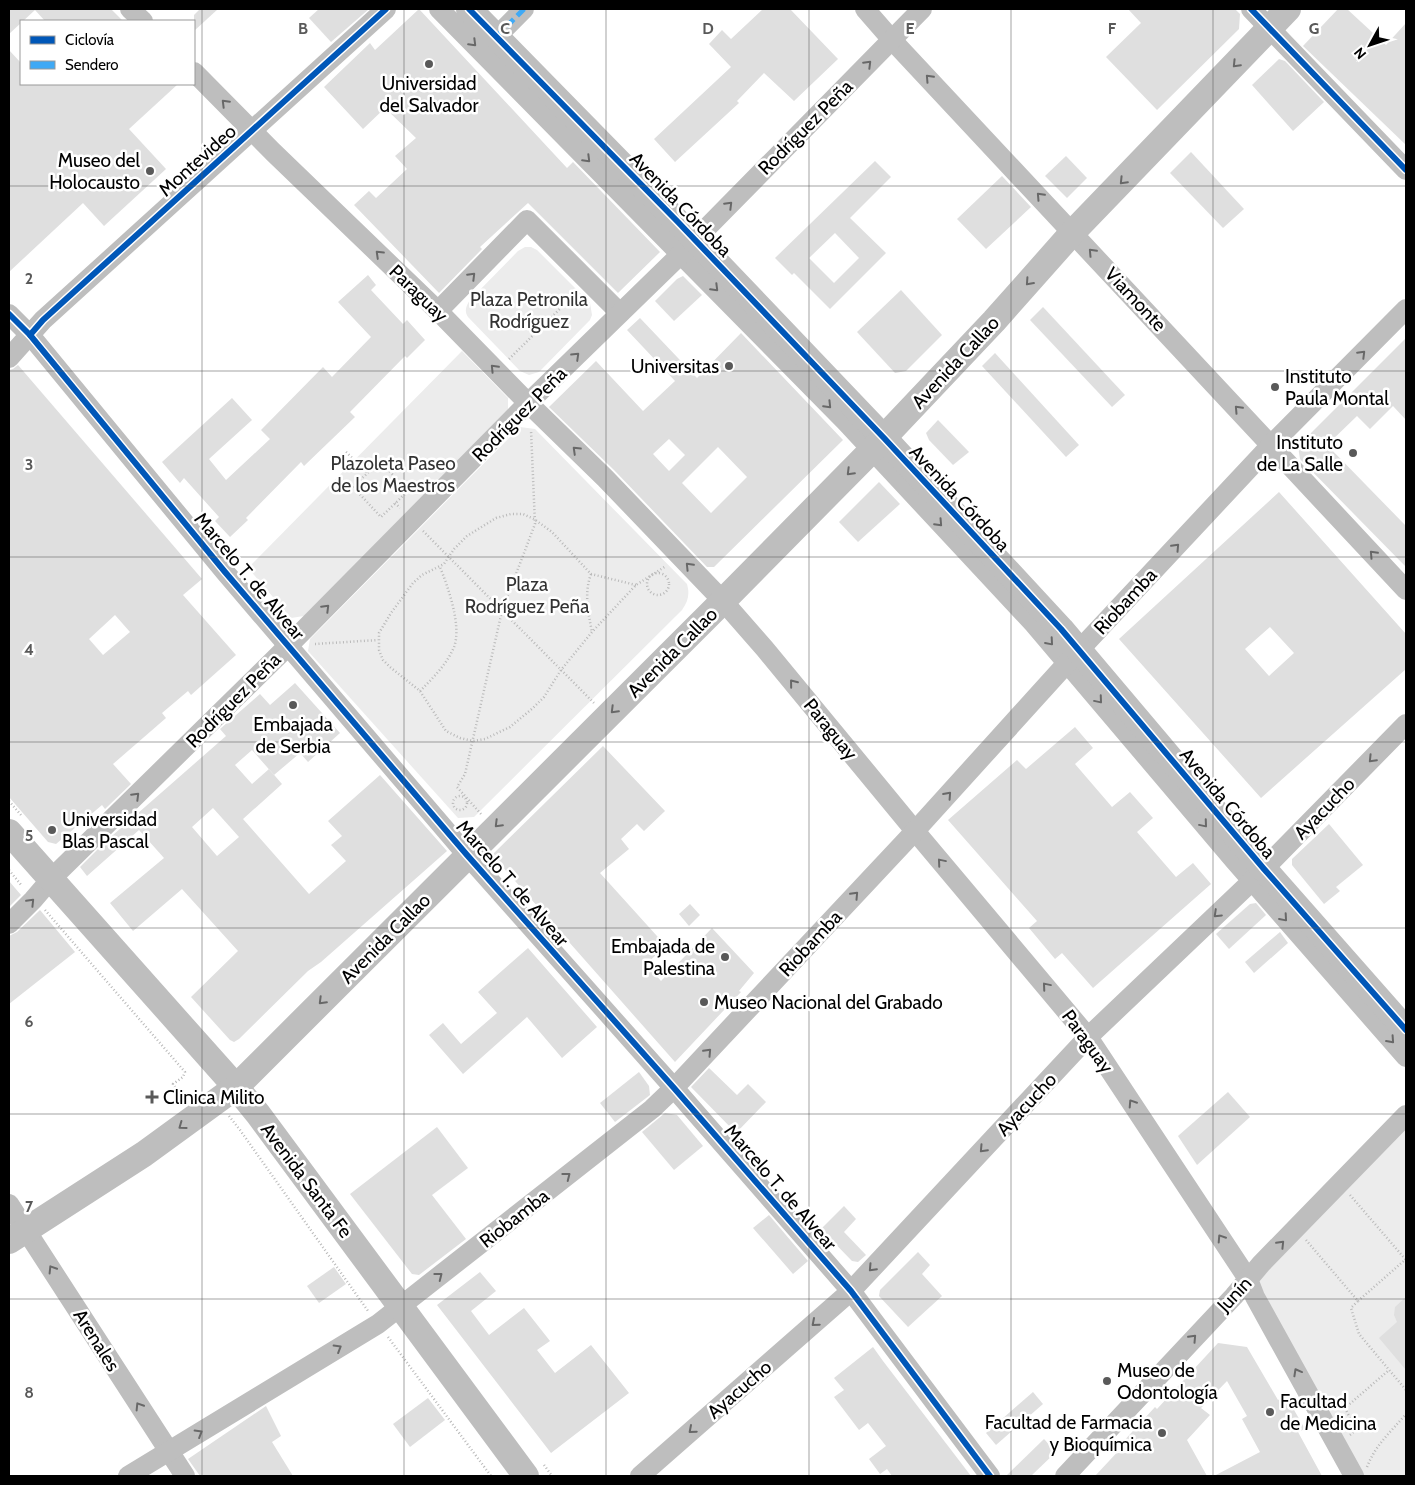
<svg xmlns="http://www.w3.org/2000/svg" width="1415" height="1485" viewBox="0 0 1415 1485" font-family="Cabin,sans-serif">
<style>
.green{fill:#ececec}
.building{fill:#dfdfdf;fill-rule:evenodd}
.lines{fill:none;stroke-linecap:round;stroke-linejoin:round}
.path{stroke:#b9b9b9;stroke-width:2.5;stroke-dasharray:1 2.5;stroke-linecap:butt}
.minor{stroke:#bebebe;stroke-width:20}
.major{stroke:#bebebe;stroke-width:26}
.quiet{stroke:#3fa9f5;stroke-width:5;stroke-dasharray:10 5;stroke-linecap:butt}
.cycleway-casing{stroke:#fff;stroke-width:9}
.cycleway{stroke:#0057b8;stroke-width:6}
.oneway{stroke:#686868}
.grid{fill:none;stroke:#595959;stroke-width:1;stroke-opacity:0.55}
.poi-dot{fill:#595959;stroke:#fff;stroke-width:2}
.labels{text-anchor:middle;stroke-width:5;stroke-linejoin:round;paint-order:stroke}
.poi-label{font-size:19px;fill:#000;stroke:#fff;text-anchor:start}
.street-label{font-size:19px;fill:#000;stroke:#fff}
.park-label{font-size:19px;fill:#333;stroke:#fff}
.grid-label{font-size:16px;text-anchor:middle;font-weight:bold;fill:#595959;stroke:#fff;stroke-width:5;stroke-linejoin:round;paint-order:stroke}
</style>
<rect width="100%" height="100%" fill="#fff"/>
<g class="green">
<path d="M525,247H531L537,250L590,303L592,315L590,320L539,372L529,375L520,371L468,317C464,311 466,306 470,300L518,251Z"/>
<polygon points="462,351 508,398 508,410 304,616 291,618 248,568"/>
<path d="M520,427L535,429L687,584C690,595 688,601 682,610L474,817L458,818L308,651L310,639Z"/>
<polygon points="1406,1127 1406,1476 1362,1476 1260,1286 1260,1279"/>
</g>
<g class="building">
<polygon points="9,9 111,9 123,21 45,21 35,10 9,34"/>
<polygon points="200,9 218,9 194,31 194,15"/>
<polygon points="319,9 369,9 331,42 309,18"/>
<polygon points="419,9 567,168 573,162 660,252 618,293 528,203 480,247 482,249 439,293 354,205 369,191 376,198 407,169 395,156 416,138 385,108 363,129 324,87 370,43 375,50"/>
<polygon points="763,9 790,9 838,59 794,101 764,73 737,101 739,103 675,162 654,139 731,67 709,44 722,30 731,39"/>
<polygon points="1128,9 1235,9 1240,14 1239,29 1157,110 1106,57 1141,23"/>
<polygon points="1338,9 1347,9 1386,45 1406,23 1406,145 1303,46"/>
<polygon points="9,50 21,63 21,84 178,84 129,129 166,169 104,226 83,203 9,272"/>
<polygon points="1279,59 1285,61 1324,102 1293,131 1252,85"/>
<polygon points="1191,152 1244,209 1223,228 1170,173"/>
<polygon points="1066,156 1087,178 1067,198 1045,176"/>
<path d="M875,161L891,177L850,218L886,253L830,309L794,273L792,275L775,258ZM835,233L859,258L834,283L809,258Z"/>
<polygon points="1002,176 1031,207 986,249 957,219"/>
<polygon points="368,275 376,285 371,290 403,324 407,320 425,340 407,358 405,356 350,412 355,417 304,466 301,462 246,518 248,520 230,537 215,521 219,517 184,478 180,483 162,462 232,398 252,420 209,459 226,480 270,439 261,430 323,367 332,377 371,337 338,302"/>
<polygon points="683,276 702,295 674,321 655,301 677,279"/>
<polygon points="901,290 942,335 906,371 895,373 857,332"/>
<polygon points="1043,307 1125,395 1112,407 1030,320"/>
<path d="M640,318L697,378L741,333L843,440L714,567H707L614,470L549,407L596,361L643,411L675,381L627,330ZM669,439L685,455L669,471L653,454ZM718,447L747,477L711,513L682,483Z"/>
<polygon points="1406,338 1406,420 1393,406 1370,429 1357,416 1327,445 1406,526 1406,567 1300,459 1298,446"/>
<polygon points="995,353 1079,445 1066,457 982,366"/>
<path d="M18,365L202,579L183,595L236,655L191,695L188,691L162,713L166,718L113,764L131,784L105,809L102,805L56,844L48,842L9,797V370L13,369ZM115,615L130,632L103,655L89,639Z"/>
<polygon points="938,420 969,452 953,465 929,440 926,433"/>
<polygon points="879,482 900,504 858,542 839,522"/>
<path d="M1279,492L1406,634V669L1261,798L1119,639ZM1270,627L1294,653L1269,676L1245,649Z"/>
<path d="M295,683L340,733L308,762L300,753L274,775L252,750L235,765L252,784L269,769L282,784L243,819L309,894L346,861L331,845L342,836L328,821L380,775L447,851L321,962L308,971L239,1039L234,1042L230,1040L191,997L238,951L182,889L133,931L110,903L164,858L139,830L87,876L80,867L105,842L226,736L220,729L260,694L270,705ZM213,808L239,837L217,856L192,827Z"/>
<polygon points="1075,727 1093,748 1075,764 1112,807 1130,792 1153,818 1137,832 1176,877 1193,863 1211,884 1093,988 1062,953 1055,959 1029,928 1037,921 948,820 1017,760 1026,769"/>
<polygon points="603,746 665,811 644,831 637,824 621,839 629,849 600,873 666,946 646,964 661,981 712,928 754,973 739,991 741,992 675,1062 492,855"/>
<polygon points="1329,824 1363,865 1336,887 1340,891 1324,904 1292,865 1292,859"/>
<polygon points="9,881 21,895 9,907"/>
<polygon points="1256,903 1266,915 1229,949 1216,934 1250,904"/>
<polygon points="690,904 700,915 689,926 679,914"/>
<polygon points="40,910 75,952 9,1004 9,936 17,932"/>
<polygon points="1280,932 1288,943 1254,973 1245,962"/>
<polygon points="528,948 597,1027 562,1058 527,1017 463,1074 429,1035 443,1023 461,1044 497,1013 478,992"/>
<polygon points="709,1068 737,1095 748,1084 766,1102 736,1133 691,1087"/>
<polygon points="639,1072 649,1086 650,1095 615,1122 600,1103"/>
<polygon points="1228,1092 1250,1117 1197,1165 1178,1136"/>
<polygon points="665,1113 677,1115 703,1146 674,1170 642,1132"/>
<polygon points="437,1127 468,1168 432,1195 466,1239 419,1275 412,1274 350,1194"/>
<polygon points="844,1206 856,1219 844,1232 866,1255 858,1262 852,1261 821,1229"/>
<polygon points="769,1215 808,1261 793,1274 753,1228"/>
<polygon points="918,1252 930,1265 922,1274 942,1296 908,1327 879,1296 880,1290"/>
<polygon points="334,1267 346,1284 319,1303 307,1286"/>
<polygon points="480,1272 496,1291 471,1311 489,1335 524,1308 550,1341 537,1350 555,1373 591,1345 629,1393 551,1453 437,1305"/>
<polygon points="1406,1297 1406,1370 1379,1338 1397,1322 1394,1315 1395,1307"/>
<polygon points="1218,1343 1247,1347 1278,1400 1286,1396 1305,1429 1298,1432 1322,1476 1214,1476 1260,1452 1242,1419 1247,1416 1227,1381 1201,1408 1210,1415 1187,1440 1207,1476 1095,1476 1123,1446 1121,1444 1155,1407 1157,1409"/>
<polygon points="873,1347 883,1361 971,1476 892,1476 887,1469 880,1474 869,1459 886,1446 868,1423 859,1430 834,1397 844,1390 834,1378"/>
<polygon points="1033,1392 1043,1404 996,1445 986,1433"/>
<polygon points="428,1398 445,1420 410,1447 393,1424"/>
<polygon points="266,1406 281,1436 272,1442 293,1476 200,1476 188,1459"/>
<polygon points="1044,1439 1056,1452 1031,1476 1006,1476"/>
</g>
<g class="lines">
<g class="path">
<polyline points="509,359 576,293"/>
<polyline points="346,452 368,473"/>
<polygon points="380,461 408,491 381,517 353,487"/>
<polyline points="395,503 400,508"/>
<polyline points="423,531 594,703"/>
<circle cx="658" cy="584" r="11"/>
<path d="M591,574C584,593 588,612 592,632"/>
<polyline points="636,585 591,574 552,532 534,519 523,514 511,514 496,518 467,536 454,549 444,564 422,575 413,583 391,613 379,633 379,650 383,660 390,667 420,691 446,731 460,738 473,741 485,739 510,727 533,708 544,697 561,670 592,632 636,585 666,566"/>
<polyline points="315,644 378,640"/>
<path d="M420,691C433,678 447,664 454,647C462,626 448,587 440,567"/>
<circle cx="460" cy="803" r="7"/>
<polyline points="9,801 21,815"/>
<polyline points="481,814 457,787 465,774 502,611 535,524 531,430"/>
<polyline points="9,870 22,886"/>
<polyline points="45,910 185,1072 183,1077 173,1084 185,1101"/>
<polyline points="229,1116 240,1130 368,1311"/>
<polyline points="1350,1195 1406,1260"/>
<polyline points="1306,1240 1358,1301 1351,1308 1359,1334 1406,1390"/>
<polyline points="1358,1301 1406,1259"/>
<polyline points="388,1337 491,1476"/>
<polyline points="1350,1435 1356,1430 1345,1408 1389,1370"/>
<polyline points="544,1465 552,1476"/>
<path d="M1367,1467C1376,1444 1390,1433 1406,1414"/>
</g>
<g class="minor">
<polyline points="130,9 143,21"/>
<polyline points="439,9 845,421 1034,624 1234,860 1406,1057"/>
<polyline points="865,9 892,40 1406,590"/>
<polyline points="1251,9 1406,170"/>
<polyline points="496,37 524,9"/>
<polyline points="194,72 273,152 438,311 528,403 605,478 723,601 765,649 915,831 1088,1037 1248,1279 1255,1297 1354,1476"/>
<polyline points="438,311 527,220 620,313"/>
<polyline points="9,314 30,335 225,572 467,855 674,1088 851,1291 990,1476"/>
<polyline points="9,358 43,320 386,9"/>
<polyline points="9,924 33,900 51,879 288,646 528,403 681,254 922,9"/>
<polyline points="9,1204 185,1476"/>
<polyline points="128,1476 378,1324 652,1109 674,1088 915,831 1068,662 1271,445 1406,309"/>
<polyline points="640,1476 851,1291 1088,1037 1252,881 1406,724"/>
<polyline points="1065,1476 1234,1296 1261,1264 1406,1115"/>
</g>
<g class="major">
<polyline points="469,9 677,221 884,438 1061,629 1264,869 1406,1030"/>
<polyline points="9,832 236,1087 258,1114 526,1476"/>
<polyline points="9,1241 144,1154 236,1087 723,601 872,450 994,321 1073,232 1288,9"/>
</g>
<polyline class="quiet" points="496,37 524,9"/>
<defs>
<g id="cycleway">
<polyline points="469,9 677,221 884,438 1061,629 1264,869 1406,1030"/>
<polyline points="1251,9 1406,170"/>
<polyline points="9,314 30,335 225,572 467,855 674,1088 851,1291 990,1476"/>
<polyline points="30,335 43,320 386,9"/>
</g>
</defs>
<use href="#cycleway" class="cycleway-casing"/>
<use href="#cycleway" class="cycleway"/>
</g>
<defs><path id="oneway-chevron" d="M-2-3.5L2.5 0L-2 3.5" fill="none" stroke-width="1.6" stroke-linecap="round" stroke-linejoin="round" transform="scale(1.25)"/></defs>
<g class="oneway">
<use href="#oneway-chevron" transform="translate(473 43) rotate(45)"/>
<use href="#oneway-chevron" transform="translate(868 64) rotate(-45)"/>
<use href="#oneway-chevron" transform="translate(1236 64) rotate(134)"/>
<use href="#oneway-chevron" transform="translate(929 78) rotate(-133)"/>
<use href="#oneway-chevron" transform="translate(225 103) rotate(-135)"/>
<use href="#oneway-chevron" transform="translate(587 159) rotate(45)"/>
<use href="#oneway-chevron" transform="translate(1123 181) rotate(134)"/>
<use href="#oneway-chevron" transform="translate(1040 196) rotate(-133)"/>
<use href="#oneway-chevron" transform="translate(729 205) rotate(-45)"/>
<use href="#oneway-chevron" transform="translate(1092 252) rotate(-133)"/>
<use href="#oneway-chevron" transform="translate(379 254) rotate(-136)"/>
<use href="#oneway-chevron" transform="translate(472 276) rotate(-45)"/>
<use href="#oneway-chevron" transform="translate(1029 282) rotate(132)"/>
<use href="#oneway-chevron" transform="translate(715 288) rotate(45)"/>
<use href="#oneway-chevron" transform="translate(1362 354) rotate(-45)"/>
<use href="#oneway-chevron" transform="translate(576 356) rotate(-44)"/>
<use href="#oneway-chevron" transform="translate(494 368) rotate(-134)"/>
<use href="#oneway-chevron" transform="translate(828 405) rotate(46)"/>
<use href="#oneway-chevron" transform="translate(1238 409) rotate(-133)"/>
<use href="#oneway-chevron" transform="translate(576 450) rotate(-136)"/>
<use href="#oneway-chevron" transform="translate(850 472) rotate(135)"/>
<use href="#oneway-chevron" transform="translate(939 523) rotate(47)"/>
<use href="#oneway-chevron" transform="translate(1176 547) rotate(-47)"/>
<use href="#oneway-chevron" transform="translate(1373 554) rotate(-133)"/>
<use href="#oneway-chevron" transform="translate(689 566) rotate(-134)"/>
<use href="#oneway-chevron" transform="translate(326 608) rotate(-45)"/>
<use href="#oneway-chevron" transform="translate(1050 642) rotate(49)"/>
<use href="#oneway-chevron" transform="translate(793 683) rotate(-129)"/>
<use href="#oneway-chevron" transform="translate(1099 700) rotate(50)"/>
<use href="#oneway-chevron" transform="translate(614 710) rotate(135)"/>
<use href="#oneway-chevron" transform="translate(1372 759) rotate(134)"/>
<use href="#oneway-chevron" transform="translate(948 795) rotate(-48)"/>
<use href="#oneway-chevron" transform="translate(136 796) rotate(-45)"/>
<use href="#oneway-chevron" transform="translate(498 824) rotate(135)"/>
<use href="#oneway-chevron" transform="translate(1204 824) rotate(50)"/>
<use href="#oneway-chevron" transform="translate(941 862) rotate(-130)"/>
<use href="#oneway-chevron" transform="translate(855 895) rotate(-47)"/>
<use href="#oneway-chevron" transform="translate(31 902) rotate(-46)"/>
<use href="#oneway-chevron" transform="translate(1217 914) rotate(136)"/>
<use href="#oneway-chevron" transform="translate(1284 918) rotate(49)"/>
<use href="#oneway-chevron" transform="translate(1046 986) rotate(-130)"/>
<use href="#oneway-chevron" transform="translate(322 1001) rotate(135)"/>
<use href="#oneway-chevron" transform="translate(1391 1040) rotate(48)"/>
<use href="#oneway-chevron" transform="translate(708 1052) rotate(-47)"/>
<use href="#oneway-chevron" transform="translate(1132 1103) rotate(-123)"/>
<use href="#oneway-chevron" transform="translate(182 1126) rotate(144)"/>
<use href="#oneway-chevron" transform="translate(983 1149) rotate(133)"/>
<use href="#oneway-chevron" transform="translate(567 1176) rotate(-38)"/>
<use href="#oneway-chevron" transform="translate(1221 1238) rotate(-123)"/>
<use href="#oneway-chevron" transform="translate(1281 1244) rotate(-46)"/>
<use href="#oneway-chevron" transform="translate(872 1268) rotate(133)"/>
<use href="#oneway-chevron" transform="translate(52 1269) rotate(-122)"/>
<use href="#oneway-chevron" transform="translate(439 1276) rotate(-38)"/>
<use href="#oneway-chevron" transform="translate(815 1323) rotate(139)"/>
<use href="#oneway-chevron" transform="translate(1193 1338) rotate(-47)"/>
<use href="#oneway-chevron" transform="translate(338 1348) rotate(-31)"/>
<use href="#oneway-chevron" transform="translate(1297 1372) rotate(-119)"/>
<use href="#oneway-chevron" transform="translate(139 1406) rotate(-122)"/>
<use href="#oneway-chevron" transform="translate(692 1430) rotate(139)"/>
<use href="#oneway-chevron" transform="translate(199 1433) rotate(-31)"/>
</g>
<path class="grid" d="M202,9V1476M404,9V1476M606,9V1476M809,9V1476M1011,9V1476M1213,9V1476M9,186H1406M9,371H1406M9,557H1406M9,742H1406M9,928H1406M9,1114H1406M9,1299H1406"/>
<g class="poi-dot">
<circle cx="429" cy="64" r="5"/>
<circle cx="150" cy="171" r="5"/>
<circle cx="729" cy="366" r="5"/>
<circle cx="1275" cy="387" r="5"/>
<circle cx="1353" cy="453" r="5"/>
<circle cx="293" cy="705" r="5"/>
<circle cx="52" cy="830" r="5"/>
<circle cx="725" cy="957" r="5"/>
<circle cx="704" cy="1002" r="5"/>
<path d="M149.5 1089.5h5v5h5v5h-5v5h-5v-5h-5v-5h5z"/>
<circle cx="1107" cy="1381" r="5"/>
<circle cx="1270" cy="1412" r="5"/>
<circle cx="1162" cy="1433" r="5"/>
</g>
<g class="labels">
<g class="poi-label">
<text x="429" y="90" text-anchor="middle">Universidad<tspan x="429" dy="22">del Salvador</tspan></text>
<text x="140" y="167" text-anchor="end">Museo del<tspan x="140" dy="22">Holocausto</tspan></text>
<text x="719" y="373" text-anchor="end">Universitas</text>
<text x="1285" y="383">Instituto<tspan x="1285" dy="22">Paula Montal</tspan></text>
<text x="1343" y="449" text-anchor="end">Instituto<tspan x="1343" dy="22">de La Salle</tspan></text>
<text x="293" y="731" text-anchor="middle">Embajada<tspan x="293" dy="22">de Serbia</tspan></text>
<text x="62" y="826">Universidad<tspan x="62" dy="22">Blas Pascal</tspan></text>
<text x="715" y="953" text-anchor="end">Embajada de<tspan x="715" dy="22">Palestina</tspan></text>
<text x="714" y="1009">Museo Nacional del Grabado</text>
<text x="163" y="1104">Clinica Milito</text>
<text x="1117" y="1377">Museo de<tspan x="1117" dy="22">Odontología</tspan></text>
<text x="1280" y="1408">Facultad<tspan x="1280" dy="22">de Medicina</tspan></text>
<text x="1152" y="1429" text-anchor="end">Facultad de Farmacia<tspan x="1152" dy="22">y Bioquímica</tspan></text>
</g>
<g class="street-label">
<text transform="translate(805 127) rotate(-45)" y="7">Rodríguez Peña</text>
<text transform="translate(197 160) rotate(-42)" y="7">Montevideo</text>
<text transform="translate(681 204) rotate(46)" y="7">Avenida Córdoba</text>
<text transform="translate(419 293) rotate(44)" y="7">Paraguay</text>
<text transform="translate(1136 299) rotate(47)" y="7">Viamonte</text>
<text transform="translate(955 362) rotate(-47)" y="7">Avenida Callao</text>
<text transform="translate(519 414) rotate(-45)" y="7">Rodríguez Peña</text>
<text transform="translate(960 498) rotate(47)" y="7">Avenida Córdoba</text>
<text transform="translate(250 576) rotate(50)" y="7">Marcelo T. de Alvear</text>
<text transform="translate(1125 601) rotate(-47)" y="7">Riobamba</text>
<text transform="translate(672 652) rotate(-45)" y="7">Avenida Callao</text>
<text transform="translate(233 700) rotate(-45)" y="7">Rodríguez Peña</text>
<text transform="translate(831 729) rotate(51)" y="7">Paraguay</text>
<text transform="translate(1228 803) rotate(50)" y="7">Avenida Córdoba</text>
<text transform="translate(1324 808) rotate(-46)" y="7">Ayacucho</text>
<text transform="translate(513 883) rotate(49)" y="7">Marcelo T. de Alvear</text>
<text transform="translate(385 938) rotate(-45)" y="7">Avenida Callao</text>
<text transform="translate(810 943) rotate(-47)" y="7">Riobamba</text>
<text transform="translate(1088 1041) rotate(54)" y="7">Paraguay</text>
<text transform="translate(1026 1104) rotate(-47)" y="7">Ayacucho</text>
<text transform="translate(307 1180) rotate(53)" y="7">Avenida Santa Fe</text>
<text transform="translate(781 1187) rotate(49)" y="7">Marcelo T. de Alvear</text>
<text transform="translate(514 1218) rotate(-38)" y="7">Riobamba</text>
<text transform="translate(1234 1294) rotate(-47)" y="7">Junín</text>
<text transform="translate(97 1340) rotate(58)" y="7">Arenales</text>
<text transform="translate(739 1389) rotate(-41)" y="7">Ayacucho</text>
</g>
<g class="park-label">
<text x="529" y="306">Plaza Petronila<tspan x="529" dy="22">Rodríguez</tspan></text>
<text x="393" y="470">Plazoleta Paseo<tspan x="393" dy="22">de los Maestros</tspan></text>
<text x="527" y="591">Plaza<tspan x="527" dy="22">Rodríguez Peña</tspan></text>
</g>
</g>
<g class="grid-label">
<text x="303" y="34">B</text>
<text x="505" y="34">C</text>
<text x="708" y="34">D</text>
<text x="910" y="34">E</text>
<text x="1112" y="34">F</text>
<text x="1314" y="34">G</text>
<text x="29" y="284">2</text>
<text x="29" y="470">3</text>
<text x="29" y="655">4</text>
<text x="29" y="841">5</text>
<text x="29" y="1027">6</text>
<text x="29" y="1212">7</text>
<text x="29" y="1398">8</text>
</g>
<rect width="1415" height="1485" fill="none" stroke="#000000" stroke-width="20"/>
<rect x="20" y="20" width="175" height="65" fill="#ffffff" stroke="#999999"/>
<rect x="30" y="36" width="25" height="8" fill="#0057b8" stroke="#999999"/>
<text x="65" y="45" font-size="15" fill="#000000">Ciclovía</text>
<rect x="30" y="61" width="25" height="8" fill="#3fa9f5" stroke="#999999"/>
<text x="65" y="70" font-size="15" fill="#000000">Sendero</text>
<g transform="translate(1370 45) rotate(230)" stroke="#ffffff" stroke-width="4" paint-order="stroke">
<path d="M0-4L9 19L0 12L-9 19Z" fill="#000000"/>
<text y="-8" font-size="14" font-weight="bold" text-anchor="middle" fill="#000000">N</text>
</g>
</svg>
